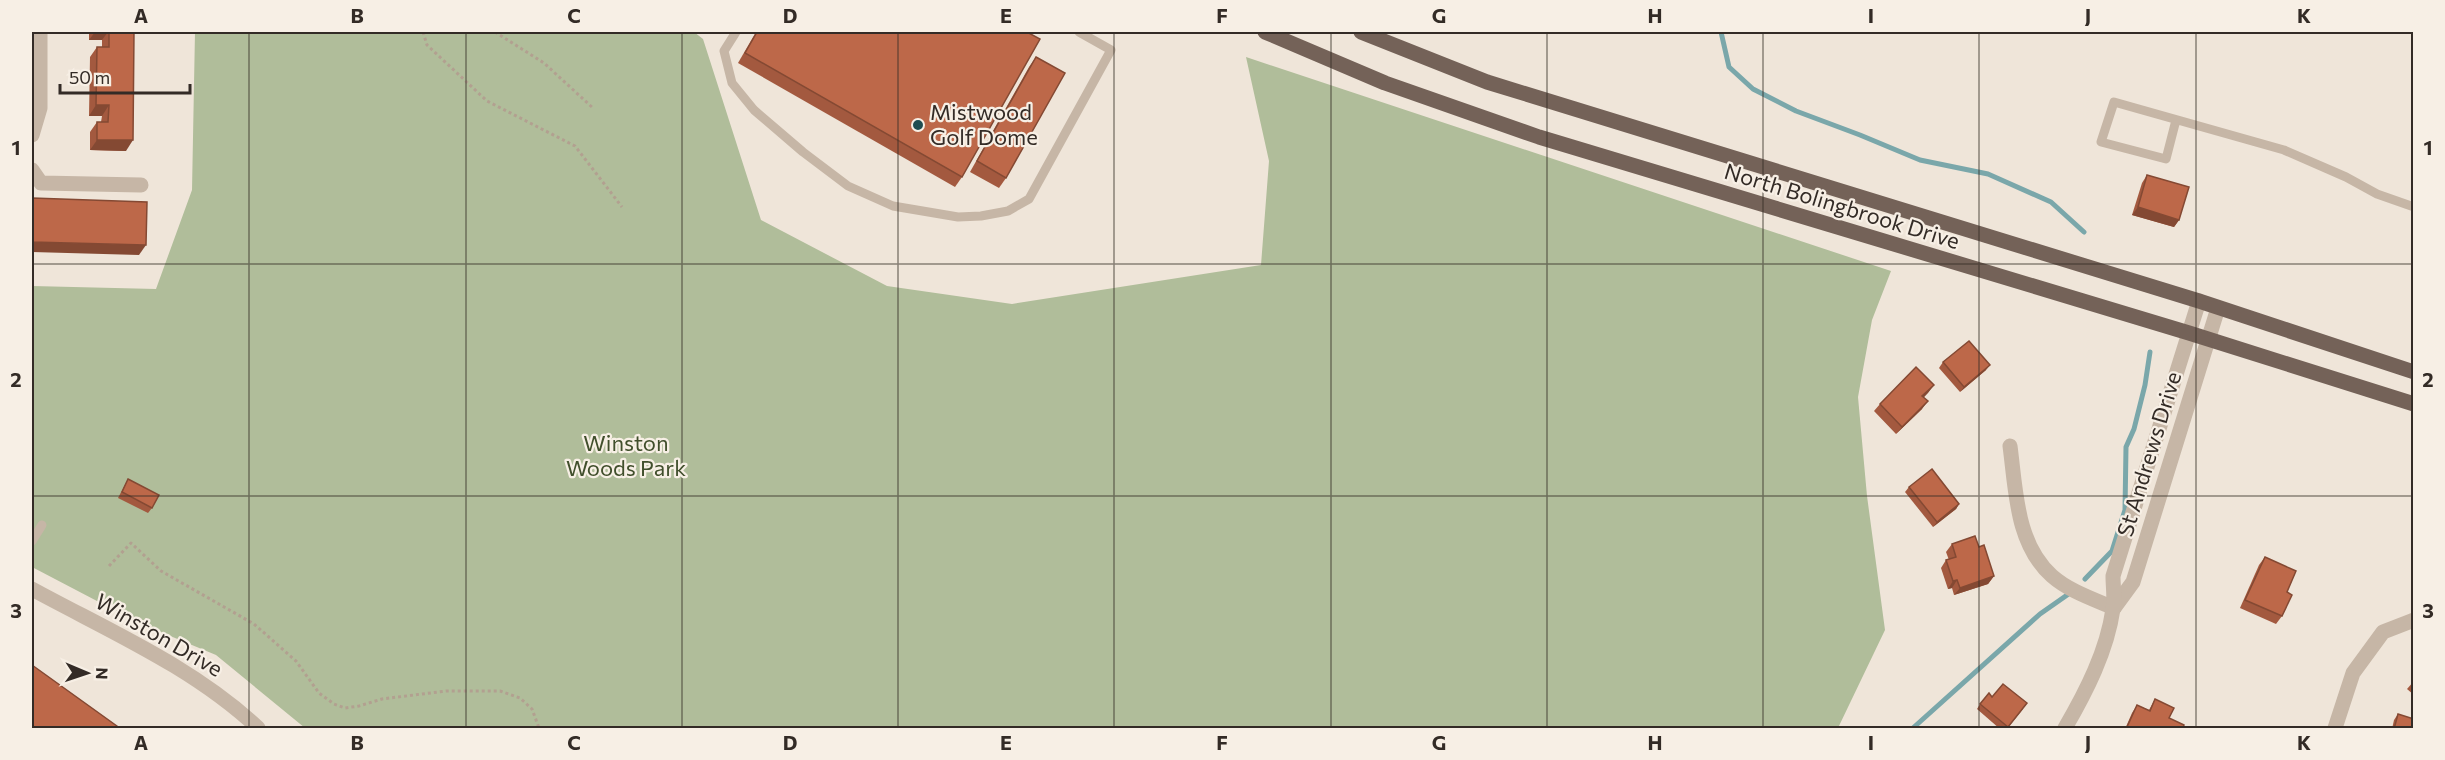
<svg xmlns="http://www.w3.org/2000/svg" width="2445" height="760" viewBox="0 0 2445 760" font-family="Commissioner,sans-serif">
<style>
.green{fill:#b0bd9a}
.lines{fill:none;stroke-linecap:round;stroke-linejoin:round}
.stream{stroke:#7aa7aa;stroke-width:5}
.path{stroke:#b2a090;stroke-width:3;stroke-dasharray:3 3;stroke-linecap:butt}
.lane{stroke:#c6b6a6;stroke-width:9}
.street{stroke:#c6b6a6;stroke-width:15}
.primary{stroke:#746258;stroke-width:15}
.wall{fill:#a3593f}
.shaded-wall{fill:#844933}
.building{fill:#bd6849;stroke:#844933;stroke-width:1.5}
.grid{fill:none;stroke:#332b26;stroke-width:1.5;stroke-opacity:0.55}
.poi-dot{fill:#1f4d51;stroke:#f7efe5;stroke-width:2}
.labels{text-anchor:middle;stroke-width:4.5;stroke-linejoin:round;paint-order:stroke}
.poi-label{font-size:22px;fill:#332b26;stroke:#f7efe5;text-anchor:start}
.street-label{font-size:22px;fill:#332b26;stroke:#f7efe5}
.park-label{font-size:22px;fill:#414f2c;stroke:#f7efe5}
.neatline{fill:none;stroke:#332b26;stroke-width:2}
.grid-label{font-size:20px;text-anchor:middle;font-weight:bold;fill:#332b26}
</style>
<rect width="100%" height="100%" fill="#efe5d9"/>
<polygon class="green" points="195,32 694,32 703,39 761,220 887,286 1012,304 1261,265 1269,161 1246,57 1891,271 1872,320 1858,397 1867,496 1885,630 1838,728 305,728 216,655 139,623 32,567 32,286 156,289 192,190"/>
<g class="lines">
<g class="stream">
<polyline points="1721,32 1729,67 1753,89 1796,111 1860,135 1920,160 1988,174 2051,202 2084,232"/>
<polyline points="2085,579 2112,551 2125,510 2126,447 2134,429 2145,385 2150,352"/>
<polyline points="1913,728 2040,614 2070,593"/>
</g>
<g class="path">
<polyline points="423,32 427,45 487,101 575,146 622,207"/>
<polyline points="495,32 544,63 594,109"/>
<polyline points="109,566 131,543 161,571 254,624 296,661 319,693 334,704 345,708 359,706 382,699 446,691 500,691 520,698 532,709 539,728"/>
</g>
<g class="lane">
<polyline points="736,32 724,51 732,83 754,110 803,152 848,186 893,206 958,217 981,216 1008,211 1029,199 1111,50 1079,32"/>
<polyline points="2176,120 2166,159 2101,142 2114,102 2284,150 2346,177 2377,194 2414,207"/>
<polyline points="32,541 42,525"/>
</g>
<g class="street">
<polyline points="32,135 40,108 40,32"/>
<polyline points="32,170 41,183 141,185"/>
<path d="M2010,446C2016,491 2016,544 2052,576C2069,591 2093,599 2114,608"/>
<path d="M32,589C109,631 193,667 258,728"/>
<polyline points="2114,608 2133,582 2218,308"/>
<path d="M2065,728C2086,692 2107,651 2113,609C2115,599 2113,587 2113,576L2199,301"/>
<polyline points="2335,728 2353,673 2383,632 2414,620"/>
</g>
<g class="primary">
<polyline points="1265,32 1385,83 1539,137 2189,333 2414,404"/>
<polyline points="1361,32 1487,82 2199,301 2414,372"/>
</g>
</g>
<g class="wall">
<polygon points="89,32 134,32 126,151 90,150 90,132 97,122 101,122 102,116 89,116 90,57 97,47 102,47 102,40 89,40"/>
<polygon points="756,32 1027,32 962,177 955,187 738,63"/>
<polygon points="1036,57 1006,178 999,188 970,172 1029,67"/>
<polygon points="2147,175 2179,220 2174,227 2132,215 2142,183"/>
<polygon points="1943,362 1986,370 1960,392 1939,368"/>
<polygon points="1934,385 1924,397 1922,409 1896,434 1874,411 1880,404"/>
<polygon points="128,479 152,508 148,513 118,498"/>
<polygon points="1909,487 1959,504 1956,509 1933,527 1905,492"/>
<polygon points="1952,544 1979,547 1994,576 1988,584 1954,595 1952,588 1948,589 1941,568 1946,560 1949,560 1946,552"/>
<polygon points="2265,557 2282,616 2276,624 2240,608 2259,565"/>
<polygon points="2414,681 2414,695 2407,689"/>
<polygon points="1992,697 2023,709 2007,729 2000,729 1977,709 1980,704"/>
<polygon points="2155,699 2169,718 2183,729 2125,729 2132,713 2137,705 2149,710"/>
<polygon points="2398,714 2414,729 2392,729 2394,720"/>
</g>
<g class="shaded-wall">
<polygon points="95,32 108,32 102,40 89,40"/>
<polygon points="96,105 109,105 102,116 89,116"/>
<polygon points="97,140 133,140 126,151 90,150"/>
<polygon points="2138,207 2179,220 2174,227 2132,215"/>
<polygon points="32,242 146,245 139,255 32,252"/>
<polygon points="1990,365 1986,370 1960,392 1964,387"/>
<polygon points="1934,385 1928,393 1917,404 1922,396"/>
<polygon points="1928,401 1922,409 1896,434 1902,427"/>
<polygon points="1959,504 1956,509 1933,527 1937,522"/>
<polygon points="1994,576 1988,584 1954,595 1960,588"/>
<polygon points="1957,580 1952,588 1948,589 1953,581"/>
</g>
<g class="building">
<polygon points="109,32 134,32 133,140 97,140 97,122 108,122 109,105 96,105 97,47 109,47"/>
<polygon points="757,32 1027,32 1040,39 962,177 745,53"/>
<polygon points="1036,57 1065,73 1006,178 977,161"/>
<polygon points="2147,175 2189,187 2179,220 2138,207"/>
<polygon points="32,198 147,202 146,245 32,242"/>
<polygon points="1969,341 1990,365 1964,387 1943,362"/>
<polygon points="1916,367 1934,385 1922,396 1928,401 1902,427 1880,404"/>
<polygon points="1932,469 1959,504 1937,522 1909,487"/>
<polygon points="128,479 159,495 152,508 122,492"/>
<polygon points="1975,536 1979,547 1984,545 1994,576 1960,588 1957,580 1953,581 1946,560 1956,557 1952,544"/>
<polygon points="2265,557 2296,571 2287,592 2292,595 2282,616 2245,600"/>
<polygon points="32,665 121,729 32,729"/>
<polygon points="2003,684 2027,703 2008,727 1980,704 1989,693 1992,697"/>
<polygon points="2155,699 2174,708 2169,718 2184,725 2183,729 2130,729 2127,727 2137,705 2150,711"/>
<polygon points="2398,714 2414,719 2414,729 2394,729"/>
</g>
<path class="grid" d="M249,32V728M466,32V728M682,32V728M898,32V728M1114,32V728M1331,32V728M1547,32V728M1763,32V728M1979,32V728M2196,32V728M32,264H2414M32,496H2414"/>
<circle class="poi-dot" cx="918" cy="125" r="6"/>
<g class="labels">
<g class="poi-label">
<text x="930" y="120">Mistwood<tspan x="930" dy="25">Golf Dome</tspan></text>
</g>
<g class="street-label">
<text transform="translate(1842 206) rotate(17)" y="8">North Bolingbrook Drive</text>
<text transform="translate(2149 454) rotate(-73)" y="8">St Andrews Drive</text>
<text transform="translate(159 635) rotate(30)" y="8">Winston Drive</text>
</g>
<g class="park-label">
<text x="626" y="451">Winston<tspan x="626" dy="25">Woods Park</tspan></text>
</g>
</g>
<rect width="2445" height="760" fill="none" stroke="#f7efe5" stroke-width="66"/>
<g transform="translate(87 673) rotate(92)" stroke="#f7efe5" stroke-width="4.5" paint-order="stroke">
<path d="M0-4.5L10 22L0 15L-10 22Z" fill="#332b26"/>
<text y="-9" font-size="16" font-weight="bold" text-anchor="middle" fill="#332b26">N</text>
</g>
<path d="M60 84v9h130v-9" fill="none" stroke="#332b26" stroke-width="3"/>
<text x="69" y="84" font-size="18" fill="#332b26" stroke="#f7efe5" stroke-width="4.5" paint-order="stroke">50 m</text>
<rect x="33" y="33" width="2379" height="694" class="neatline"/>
<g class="grid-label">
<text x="141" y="23">A</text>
<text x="357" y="23">B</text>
<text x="574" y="23">C</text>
<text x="790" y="23">D</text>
<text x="1006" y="23">E</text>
<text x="1222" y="23">F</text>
<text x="1439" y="23">G</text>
<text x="1655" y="23">H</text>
<text x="1871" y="23">I</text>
<text x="2088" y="23">J</text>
<text x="2304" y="23">K</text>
<text x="16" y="155">1</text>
<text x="2428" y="155">1</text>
<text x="16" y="387">2</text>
<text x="2428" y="387">2</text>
<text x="16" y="618">3</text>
<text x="2428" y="618">3</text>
<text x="141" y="750">A</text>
<text x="357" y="750">B</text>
<text x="574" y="750">C</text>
<text x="790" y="750">D</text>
<text x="1006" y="750">E</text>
<text x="1222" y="750">F</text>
<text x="1439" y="750">G</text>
<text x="1655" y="750">H</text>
<text x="1871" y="750">I</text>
<text x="2088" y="750">J</text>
<text x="2304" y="750">K</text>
</g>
</svg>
